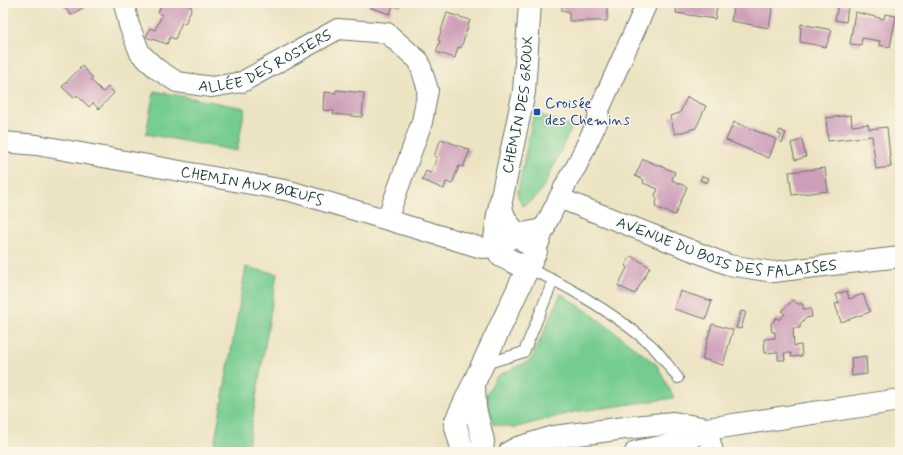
<svg xmlns="http://www.w3.org/2000/svg" width="903" height="455" font-family="Mynerve,sans-serif">
<rect width="100%" height="100%" fill="#fcf5e5"/>
<filter id="ink" filterUnits="userSpaceOnUse"><feTurbulence type="fractalNoise" baseFrequency=".025" numOctaves="2"/><feDisplacementMap in="SourceGraphic" scale="8" xChannelSelector="R" yChannelSelector="G"/><feConvolveMatrix kernelMatrix="1 2 1 2 8 2 1 2 1" color-interpolation-filters="sRGB"/></filter>
<filter id="wash" filterUnits="userSpaceOnUse"><feTurbulence type="fractalNoise" baseFrequency=".012" numOctaves="4" result="noise"/><feDisplacementMap in="SourceGraphic" scale="16" xChannelSelector="R" yChannelSelector="G"/><feGaussianBlur stdDeviation="0.9" result="paint"/><feColorMatrix in="noise" values="0 0 0 0 0 0 0 0 0 0 0 0 0 0 0 0 0 1.4 0 .05"/><feComposite in="paint" operator="in"/></filter>
<g filter="url(#wash)">
<rect width="100%" height="100%" fill="#ece3c2"/>
<!-- green -->
<g fill="#74cc91" stroke="#4a8462">
<polygon points="154,91 245,108 237,151 146,134"/>
<polygon points="534,112 572,127 544,186 536,197 523,206 517,195"/>
<polygon points="246,267 277,274 247,452 213,452"/>
<polygon points="561,294 590,313 657,365 674,398 574,412 513,428 493,424 486,395 497,376 531,360"/>
</g>
<g id="blocks">
<!-- building -->
<g fill="#ce9fba">
<polygon points="61,3 84,3 86,6 71,15"/>
<polygon points="162,3 182,3 192,7 185,24 182,22 175,39 170,37 167,44 146,37 150,28 155,30 162,15 158,13"/>
<polygon points="370,3 401,3 400,7 393,5 390,14 369,7"/>
<polygon points="562,3 607,3 607,21 569,21 569,11 562,11"/>
<polygon points="677,3 718,3 715,19 676,13"/>
<polygon points="734,3 773,3 769,28 731,21"/>
<polygon points="838,4 848,6 846,22 835,20"/>
<polygon points="855,12 884,19 885,14 896,16 890,47 879,45 880,41 862,38 861,45 850,44"/>
<polygon points="447,13 470,20 461,48 458,47 455,58 436,52 440,41 438,40"/>
<polygon points="801,24 832,30 826,47 800,42"/>
<polygon points="82,66 93,78 91,80 103,92 108,87 114,93 99,109 93,103 89,107 77,95 74,98 62,87"/>
<polygon points="336,90 364,93 362,117 333,114 334,111 323,110 324,92 336,93"/>
<polygon points="687,97 706,106 696,128 675,134 670,116 680,113"/>
<polygon points="851,115 852,126 868,124 869,129 887,127 891,167 876,169 872,136 828,141 826,118"/>
<polygon points="734,122 776,139 769,158 726,140"/>
<polygon points="780,130 786,133 782,143 779,141 781,135 778,134"/>
<polygon points="441,139 470,150 463,167 459,166 452,184 446,182 444,189 422,180 426,171 431,173 437,157 434,156"/>
<polygon points="802,140 806,157 795,160 791,143"/>
<polygon points="643,159 675,172 672,180 687,187 675,215 655,207 657,200 655,195 658,189 643,183 644,180 635,176"/>
<polygon points="825,168 828,191 792,195 789,172"/>
<polygon points="702,176 709,178 707,183 700,180"/>
<polygon points="631,256 650,267 635,294 618,286 627,268 625,266"/>
<polygon points="680,291 712,301 706,319 674,309"/>
<polygon points="847,291 849,299 863,294 870,312 841,322 835,304 839,303 836,294"/>
<polygon points="793,300 798,304 803,304 803,309 811,309 812,317 806,318 800,324 800,328 793,328 794,346 801,345 802,356 791,357 791,353 784,353 785,360 778,360 778,352 765,353 764,339 775,338 775,332 772,332 771,324 777,317 779,320 785,314 782,311"/>
<polygon points="741,311 746,312 741,329 736,328"/>
<polygon points="712,324 733,330 723,365 702,359"/>
<polygon points="866,356 867,374 852,376 851,358"/>
</g>
</g>
</g>
<g filter="url(#ink)">
<use href="#blocks" fill-opacity="0" stroke="#677766" stroke-width="1"/>
<g fill="none" stroke-linecap="round" stroke-linejoin="round">
<defs>
<g id="lane">
<path d="M528,269C564,282 625,321 653,347C662,356 670,368 678,378"/>
<polyline points="485,364 524,352 553,281"/>
</g>
<g id="street">
<path id="s1" d="M124,3L129,25L140,53L157,69L177,82L212,87L242,82L338,29L387,33L419,61L428,90L422,122L387,219"/>
<path id="s2" d="M3,142L37,145L290,191L482,248L496,247L518,235"/>
<path id="s3" d="M559,198L729,265L773,272L900,257"/>
<polyline points="539,243 544,228 570,176 576,167 599,118 598,112 647,3"/>
<polyline points="707,429 713,452"/>
</g>
<g id="secondary">
<polyline points="518,235 538,231 544,228"/>
<path id="s4" d="M528,269L501,256L496,247L495,240L498,215L524,92L530,3"/>
<polyline points="474,385 475,408 483,441 482,452"/>
<path d="M463,452L455,423L536,251C522,237 504,227 501,206"/>
</g>
<g id="primary">
<polyline points="510,452 518,448 554,437 625,428 673,423 707,429"/>
<polyline points="636,452 676,444 707,429 900,400"/>
</g>
</defs>
<!-- lane casing -->
<use href="#lane" stroke="#677766" stroke-width="12"/>
<!-- street casing -->
<use href="#street" stroke="#677766" stroke-width="22"/>
<!-- secondary casing -->
<use href="#secondary" stroke="#677766" stroke-width="24"/>
<!-- primary casing -->
<use href="#primary" stroke="#677766" stroke-width="24"/>
<!-- lane -->
<use href="#lane" stroke="#fff" stroke-width="10"/>
<!-- street -->
<use href="#street" stroke="#fff" stroke-width="20"/>
<!-- secondary -->
<use href="#secondary" stroke="#fff" stroke-width="22"/>
<!-- primary -->
<use href="#primary" stroke="#fff" stroke-width="22"/>
</g>
</g>
<!-- markers -->
<rect fill="#1a4fb4" stroke="#fcf5e5" stroke-width="1.5" x="533" y="108" width="8" height="8" rx="2"/>
<g text-anchor="middle" stroke-width="3" stroke-linejoin="round" paint-order="stroke">
<!-- street labels -->
<g font-size="15" fill="#1f3d34" stroke="#fcf5e5">
<text dy="5" stroke="none"><textPath href="#s1" startOffset="194">ALLÉE DES ROSIERS</textPath></text>
<text dy="5" stroke="none"><textPath href="#s4" startOffset="185">CHEMIN DES GROUX</textPath></text>
<text dy="5" stroke="none"><textPath href="#s2" startOffset="253">CHEMIN AUX BŒUFS</textPath></text>
<text dy="5" stroke="none"><textPath href="#s3" startOffset="177">AVENUE DU BOIS DES FALAISES</textPath></text>
</g>
<!-- transit labels -->
<g font-size="15" fill="#164399" stroke="#fcf5e5" text-anchor="start">
<text x="545" y="108">Croisée<tspan x="545" dy="17">des Chemins</tspan></text>
</g>
</g>
<!-- margin -->
<rect width="903" height="455" fill="none" stroke="#fcf5e5" stroke-width="16"/>
</svg>
